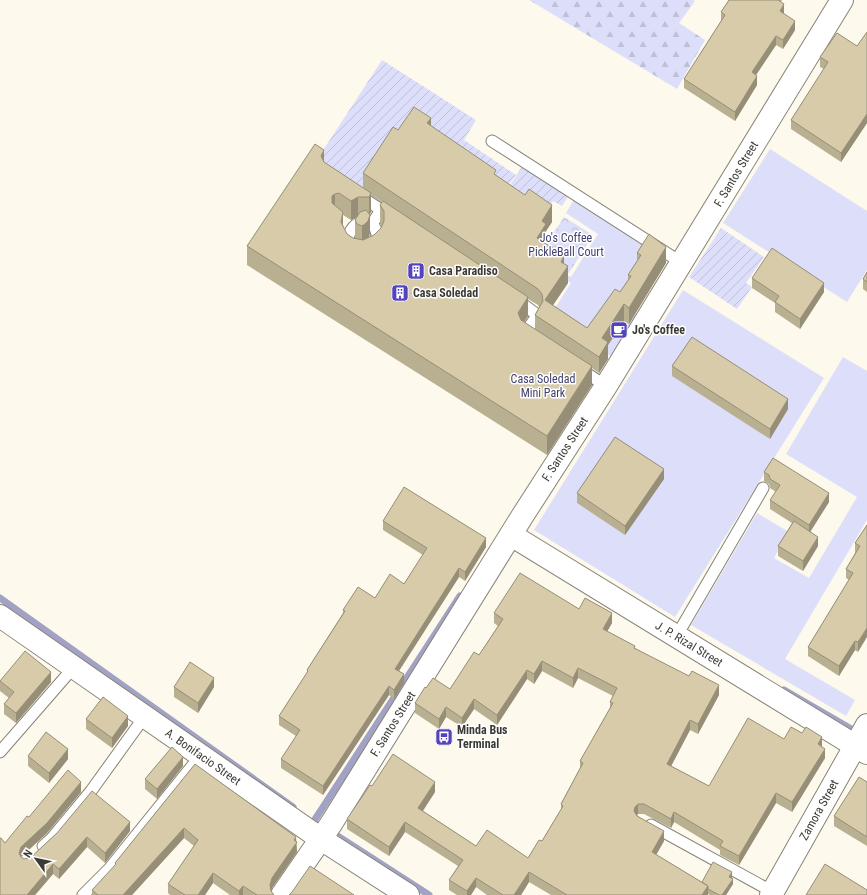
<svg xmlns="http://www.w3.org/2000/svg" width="867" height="895" font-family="'Roboto Condensed',sans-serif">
<defs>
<pattern id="forest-firs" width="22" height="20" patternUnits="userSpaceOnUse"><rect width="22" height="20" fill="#dddffa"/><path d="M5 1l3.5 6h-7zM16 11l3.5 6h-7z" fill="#bfc0d7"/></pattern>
<pattern id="park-crowns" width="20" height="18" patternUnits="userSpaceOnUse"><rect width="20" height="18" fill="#dddffa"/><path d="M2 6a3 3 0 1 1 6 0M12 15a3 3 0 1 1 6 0" fill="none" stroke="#bfc0d7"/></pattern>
<pattern id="garden-furrows" width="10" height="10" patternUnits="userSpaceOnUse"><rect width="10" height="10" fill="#dddffa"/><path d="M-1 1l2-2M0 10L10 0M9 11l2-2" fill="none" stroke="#bfc0d7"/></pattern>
</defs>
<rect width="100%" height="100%" fill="#fdf9ec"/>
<!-- grass -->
<g fill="#dddffa">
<polygon points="770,149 867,211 867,270 847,302 723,223"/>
<polygon points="574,200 657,253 620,303 639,316 612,357 550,316 571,283 565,279 567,275 571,277 598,234 566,213"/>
<polygon points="683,290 824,378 675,617 534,530"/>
<polygon points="843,357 867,371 867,520 785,659 855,700 846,716 691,625 757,513 789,532 774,558 809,578 857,497 786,454"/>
</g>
<!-- forest -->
<polygon fill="url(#forest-firs)" points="529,0 693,0 695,1 679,23 705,40 677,89"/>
<!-- park -->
<polygon fill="url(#park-crowns)" points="564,217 593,235 569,273 539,255"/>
<!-- garden -->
<g fill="url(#garden-furrows)">
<polygon points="382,60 476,120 464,140 516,175 506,188 408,222 316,161"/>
<polygon points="523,165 569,195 562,206 553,201 545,213 499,202"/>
<polygon points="721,228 764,257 746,283 752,287 737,309 689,277"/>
</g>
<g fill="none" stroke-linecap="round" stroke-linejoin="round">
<!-- stream -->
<g stroke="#a2a3c4" stroke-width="7">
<polyline points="0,598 293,807"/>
<polyline points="784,690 853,730"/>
<polyline points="314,821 460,596"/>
<polyline points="336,835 429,895"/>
</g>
<defs>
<g id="lane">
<polyline points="492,141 682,263"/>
<polyline points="360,196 392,217"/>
<path d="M372,224C378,230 378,238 374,245"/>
<path d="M352,248L348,239C350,227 360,217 372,224L381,210"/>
<polyline points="517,300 536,314 536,317 525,333 530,337"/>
<polyline points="580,369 606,386"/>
<polyline points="676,637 763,488"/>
<polyline points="0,752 74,667"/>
<polyline points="651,825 773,892"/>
<polyline points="43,846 52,838 91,791 145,716"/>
<polyline points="83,895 109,869 201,755"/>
</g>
<g id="street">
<polyline points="511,535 867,753"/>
<polyline points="0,616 321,839 408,895"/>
<polyline points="282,895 331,824 523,515 606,386 842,0"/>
<polyline points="771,895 867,725"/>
</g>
</defs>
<!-- lane casing -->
<use href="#lane" stroke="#878378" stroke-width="13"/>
<!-- street casing -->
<use href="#street" stroke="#878378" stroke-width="24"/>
<!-- lane -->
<use href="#lane" stroke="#fff" stroke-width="11"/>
<!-- street -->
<use href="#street" stroke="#fff" stroke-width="22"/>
</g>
<!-- wall -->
<g fill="#b9af91" fill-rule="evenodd">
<polygon points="729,0 782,0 781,2 784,13 784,14 795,30 783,49 776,45 756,75 757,85 735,121 684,88 684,79 721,21 721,12"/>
<polygon points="867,32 867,123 841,162 791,129 791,120 824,69 820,67 820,57 857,46"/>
<path d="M431,126L496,175L552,222L546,231V240L544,243L564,264L568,283L553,305L587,328L620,292L628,280V275L637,261V253L666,263L629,324L624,321L608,345V359L599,373L592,368V385L547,455L247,265V246L324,162L363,188V173L398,130ZM371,195L382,202L380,205V224L382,226L381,228L374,235L369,237L370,233V215L371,212ZM343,215L351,220L358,216L355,220V239L353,238L347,234L343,226ZM528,299L538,305L539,307L535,315V329L524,322L528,316Z"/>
<polygon points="867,272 867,292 863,289 863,279"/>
<polygon points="752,278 824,292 800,329 775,312 775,303 752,288"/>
<polygon points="672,366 788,409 770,439 672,376"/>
<polygon points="764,472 829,502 810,531 818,546 803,571 778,556 778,546 792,523 770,509 770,500 776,492 770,488 769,484 764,481"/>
<polygon points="664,479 625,535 577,503 577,493"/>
<polygon points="383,521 486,547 465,581 459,577 399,671 404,683 394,699 389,695 323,795 281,768 281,759 296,736 279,725 279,716 307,673 307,670 343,613 343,610 375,598 404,584 423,555 383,530"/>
<polygon points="867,525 858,652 855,650 839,676 808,656 808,647 849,580 846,578 846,569 855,553 855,543"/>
<polygon points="579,609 612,623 607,631 635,648 719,695 698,734 690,730 671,766 709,786 784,739 822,746 825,758 792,812 776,803 739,865 720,855 720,850 674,822 671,828 644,814 638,814 637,815 664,841 656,855 702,882 732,878 733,884 726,895 710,895 708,894 708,895 551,895 529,882 521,895 487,895 476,887 471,895 457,895 449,890 449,880 458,866 405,832 389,856 347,829 347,819 372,786 435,792 423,811 476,846 528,858 542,841 561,810 561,804 580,768 580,761 610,708 610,702 613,696 578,678 573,688 542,671 534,684 527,679 497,725 474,709 462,727 446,717 439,729 415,713 415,703 426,688 450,689 479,655 498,626 494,623 494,613"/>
<polygon points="0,681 51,682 16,723 4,714 4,704 9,698 0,691"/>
<polygon points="174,687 214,687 198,713 174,697"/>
<polygon points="86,719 128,726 112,748 86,729"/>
<polygon points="28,756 68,759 49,783 28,766"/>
<polygon points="195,764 296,841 297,852 272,888 271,891 274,895 230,895 213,883 205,895 170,895 168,893 168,884 194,846 184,838 132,895 92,895 92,890 115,866 115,863"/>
<polygon points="183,766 157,799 145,789 145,779"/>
<polygon points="867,782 867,846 834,826 834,816"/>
<polygon points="81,792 47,833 21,857 24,859 30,858 57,833 130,831 105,863 87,847 59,879 53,874 35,895 0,895 5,843 29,817"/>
</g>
<!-- shaded-wall -->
<g fill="#968e76">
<polygon points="784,4 784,13 780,20 780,11"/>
<polygon points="795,21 795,30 783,49 783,40"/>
<polygon points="776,36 776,45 752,81 752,72"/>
<polygon points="757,76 757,85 735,121 735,112"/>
<polygon points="867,114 867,123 841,162 841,153"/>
<polygon points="431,118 431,135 427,123"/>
<polygon points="324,150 324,169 321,156"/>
<polygon points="371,193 371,212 369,215 369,197"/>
<polygon points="335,194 335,213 332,215 332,196"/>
<polygon points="358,197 358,216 351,220 351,201"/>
<polygon points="552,205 552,222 546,231 546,240 537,254 537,238 542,221"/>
<polygon points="343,212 343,231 341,222"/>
<polygon points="370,215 370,233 368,240 362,244 362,226"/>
<polygon points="666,247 666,263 629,324 629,308"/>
<polygon points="564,256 564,272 568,266 568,283 545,317 545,300 561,262"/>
<polygon points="824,283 824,292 800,329 800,319"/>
<polygon points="528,297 528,316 518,332 518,313"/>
<polygon points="624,304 624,321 608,345 608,359 599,373 599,357 602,338"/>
<polygon points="592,366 592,385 547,455 547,436"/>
<polygon points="788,399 788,409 770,439 770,429"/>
<polygon points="664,469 664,479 625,535 625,526"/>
<polygon points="829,493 829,502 809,534 809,525"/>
<polygon points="818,537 818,546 803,571 803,561"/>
<polygon points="486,538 486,547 465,581 465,572"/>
<polygon points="459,568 459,577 395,677 395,669"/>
<polygon points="612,613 612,623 603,639 603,629"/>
<polygon points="867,628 867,637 858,652 858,642"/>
<polygon points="855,641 855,650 839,676 839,666"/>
<polygon points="542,661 542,671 534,684 534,674"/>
<polygon points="578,668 578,678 573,688 573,678"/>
<polygon points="527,670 527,679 497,725 497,715"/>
<polygon points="51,672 51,682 16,723 16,713"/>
<polygon points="404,674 404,683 394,699 394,690"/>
<polygon points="214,678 214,687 198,713 198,703"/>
<polygon points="719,685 719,695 698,734 698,724"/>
<polygon points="389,686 389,695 323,795 323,786"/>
<polygon points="474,699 474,709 462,727 462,718"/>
<polygon points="446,707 446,717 439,729 439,719"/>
<polygon points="128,716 128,726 112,748 112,738"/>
<polygon points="690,720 690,730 667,774 667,764"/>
<polygon points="822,737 822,747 818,744"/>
<polygon points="68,749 68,759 49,783 49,773"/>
<polygon points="825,749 825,758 792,812 792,802"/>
<polygon points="183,757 183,766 157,799 157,789"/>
<polygon points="81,782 81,792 47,833 21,857 19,853 21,847"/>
<polygon points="435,782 435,792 418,818 418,808"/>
<polygon points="776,793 776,803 739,865 739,856"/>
<polygon points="638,804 638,814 635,817 634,811 635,807"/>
<polygon points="674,812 674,822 671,828 671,819"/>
<polygon points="130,822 130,831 105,863 105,853"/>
<polygon points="405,822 405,832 389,856 389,847"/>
<polygon points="184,828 184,838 132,895 123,895"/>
<polygon points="664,831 664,841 652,862 652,852"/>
<polygon points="87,837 87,847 59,879 59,869"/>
<polygon points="296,837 297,852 272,888 270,894 270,885 272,878"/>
<polygon points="53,864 53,874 35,895 27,895"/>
<polygon points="529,872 529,882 521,895 514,895"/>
<polygon points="732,872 732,878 729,882 729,877"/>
<polygon points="213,873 213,883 205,895 198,895"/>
<polygon points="476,878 476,887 471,895 467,895 467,891"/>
<polygon points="733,879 733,884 726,895 722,895"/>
<polygon points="243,886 243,895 239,895 239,891"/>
<polygon points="708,886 708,895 702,895"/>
</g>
<!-- building -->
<g fill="#d7cba9" stroke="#968e76">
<polygon points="729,0 778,0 784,4 780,11 795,21 783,40 776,36 752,72 757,76 735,112 684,79 725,15 721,12"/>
<polygon points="867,32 867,114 841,153 791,120 828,62 820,57 837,33 857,46"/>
<polygon points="414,107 431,118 427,123 496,170 494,174 525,195 529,189 552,205 542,221 546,224 537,238 564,256 561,262 568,266 545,300 587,328 615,289 620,292 631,276 628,275 641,255 637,253 649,234 666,247 629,308 624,304 602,338 608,342 599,357 535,315 543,301 542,294 538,289 363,173 393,127 398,130"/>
<polygon points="315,144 324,150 321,156 324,162 371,193 369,197 358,197 351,201 339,193 335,194 332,196 332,203 343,212 341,222 347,234 353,238 363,240 374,235 381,228 384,221 384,211 380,205 383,201 528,297 518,313 521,320 592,366 547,436 247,246"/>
<polygon points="366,210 370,215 368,221 365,224 362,226 357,224 355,220 360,212"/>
<polygon points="772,248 824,283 800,319 775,302 779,296 752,278"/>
<polygon points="867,272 867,282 863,279"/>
<polygon points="692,337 788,399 770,429 672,366"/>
<polygon points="615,437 664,469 625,526 577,493"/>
<polygon points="773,458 829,493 809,525 770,500 780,485 770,479 769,475 764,472"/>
<polygon points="404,487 486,538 465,572 459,568 395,669 404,674 394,690 389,686 323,786 281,759 300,730 279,716 308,671 307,670 345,611 343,610 358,587 375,598 390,574 404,584 427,548 383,521"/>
<polygon points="794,521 818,537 803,561 778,546"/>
<polygon points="867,525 867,628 858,642 855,641 839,666 808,647 853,573 846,569 860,546 855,543"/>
<polygon points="520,573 579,609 585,598 612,613 603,629 635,646 634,648 689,676 692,671 719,685 698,724 690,720 667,764 709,786 748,718 784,739 791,727 802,733 806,727 822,737 818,744 825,749 792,802 776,793 739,856 720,846 723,841 674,812 671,819 644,804 638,804 635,807 634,811 637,816 664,831 652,852 708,886 702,895 567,895 529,872 514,895 503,895 476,878 467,891 449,880 463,860 405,822 389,847 347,819 370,785 372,786 393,754 435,782 418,808 476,846 487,830 528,858 539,840 542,841 563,806 561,804 583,763 580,761 613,703 610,702 617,688 578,668 573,678 542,661 534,674 527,670 497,715 474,699 462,718 446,707 439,719 415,703 425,687 426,688 433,678 450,689 474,652 479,655 503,619 494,613"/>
<polygon points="25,651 51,672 16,713 4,704 14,692 0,681"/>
<polygon points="190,662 214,678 198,703 174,687"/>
<polygon points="103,697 128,716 112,738 86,719"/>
<polygon points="46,732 68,749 49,773 28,756"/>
<polygon points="172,747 183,757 157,789 145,779"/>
<polygon points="195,764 296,837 294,840 297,842 272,878 270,885 271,891 274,895 257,895 243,886 239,891 213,873 198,895 185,895 168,884 198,840 184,828 123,895 98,895 92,890 116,864 115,863"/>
<polygon points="68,770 81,782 47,823 21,847 19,853 21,857 24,859 30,858 57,833 92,791 130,822 105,853 87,837 59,869 53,864 27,895 0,895 0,838 1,838 5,843 27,816 29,817"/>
<polygon points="859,777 867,782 867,837 834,816"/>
<polygon points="713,862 732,872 729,877 733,879 722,895 719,895 708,889 708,886 702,882"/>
<polygon points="825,864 867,890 867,895 806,895"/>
<polygon points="310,866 354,895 289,895 292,892"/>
</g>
<!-- icons -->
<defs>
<symbol id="building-square" viewBox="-11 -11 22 22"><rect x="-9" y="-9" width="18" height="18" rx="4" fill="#5444bc" stroke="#fff"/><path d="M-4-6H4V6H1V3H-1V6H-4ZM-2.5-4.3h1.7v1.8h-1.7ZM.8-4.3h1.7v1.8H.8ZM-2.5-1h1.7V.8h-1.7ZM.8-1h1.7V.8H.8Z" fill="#fff"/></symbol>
<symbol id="cafe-square" viewBox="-11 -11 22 22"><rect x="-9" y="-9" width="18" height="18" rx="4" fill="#5444bc" stroke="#fff"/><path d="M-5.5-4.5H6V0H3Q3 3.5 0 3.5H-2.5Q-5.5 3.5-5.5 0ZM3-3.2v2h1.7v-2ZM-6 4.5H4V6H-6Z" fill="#fff"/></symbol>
<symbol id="bus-square" viewBox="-11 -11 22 22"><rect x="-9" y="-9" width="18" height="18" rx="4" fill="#5444bc" stroke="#fff"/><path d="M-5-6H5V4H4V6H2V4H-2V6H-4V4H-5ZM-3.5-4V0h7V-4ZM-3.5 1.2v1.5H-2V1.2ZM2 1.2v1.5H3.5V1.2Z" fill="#fff"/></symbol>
</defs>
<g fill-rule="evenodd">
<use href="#building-square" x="406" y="261" width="20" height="20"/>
<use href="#building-square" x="390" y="283" width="20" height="20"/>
<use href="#cafe-square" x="609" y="320" width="20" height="20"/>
<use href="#bus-square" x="434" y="727" width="20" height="20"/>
</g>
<g text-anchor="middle" stroke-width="3" stroke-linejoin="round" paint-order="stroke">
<!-- street labels -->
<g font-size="12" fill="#3c3a35" stroke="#fff">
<text transform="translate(736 174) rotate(-59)" y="4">F. Santos Street</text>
<text transform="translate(565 449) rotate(-57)" y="4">F. Santos Street</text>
<text transform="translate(689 644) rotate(31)" y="4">J. P. Rizal Street</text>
<text transform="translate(393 724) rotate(-58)" y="4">F. Santos Street</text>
<text transform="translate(203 757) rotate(35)" y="4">A. Bonifacio Street</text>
<text transform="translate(819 810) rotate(-61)" y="4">Zamora Street</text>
</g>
<!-- park labels -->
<g font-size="12" fill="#403f6d" stroke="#fff">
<text x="566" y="242">Jo's Coffee<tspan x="566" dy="14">PickleBall Court</tspan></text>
<text x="543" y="383">Casa Soledad<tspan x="543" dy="14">Mini Park</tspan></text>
</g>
<!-- poi labels -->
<g font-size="12" font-weight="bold" fill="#3c3a35" stroke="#fff" text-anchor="start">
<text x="429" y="275">Casa Paradiso</text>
<text x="413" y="297">Casa Soledad</text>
<text x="632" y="334">Jo's Coffee</text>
<text x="457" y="734">Minda Bus<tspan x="457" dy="14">Terminal</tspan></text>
</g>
</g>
<!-- north arrow -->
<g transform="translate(36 859) rotate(303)" stroke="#ffffff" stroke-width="3" paint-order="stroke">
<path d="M0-3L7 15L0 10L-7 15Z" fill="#3c3a35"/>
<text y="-6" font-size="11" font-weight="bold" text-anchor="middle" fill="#3c3a35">N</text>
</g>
</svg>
